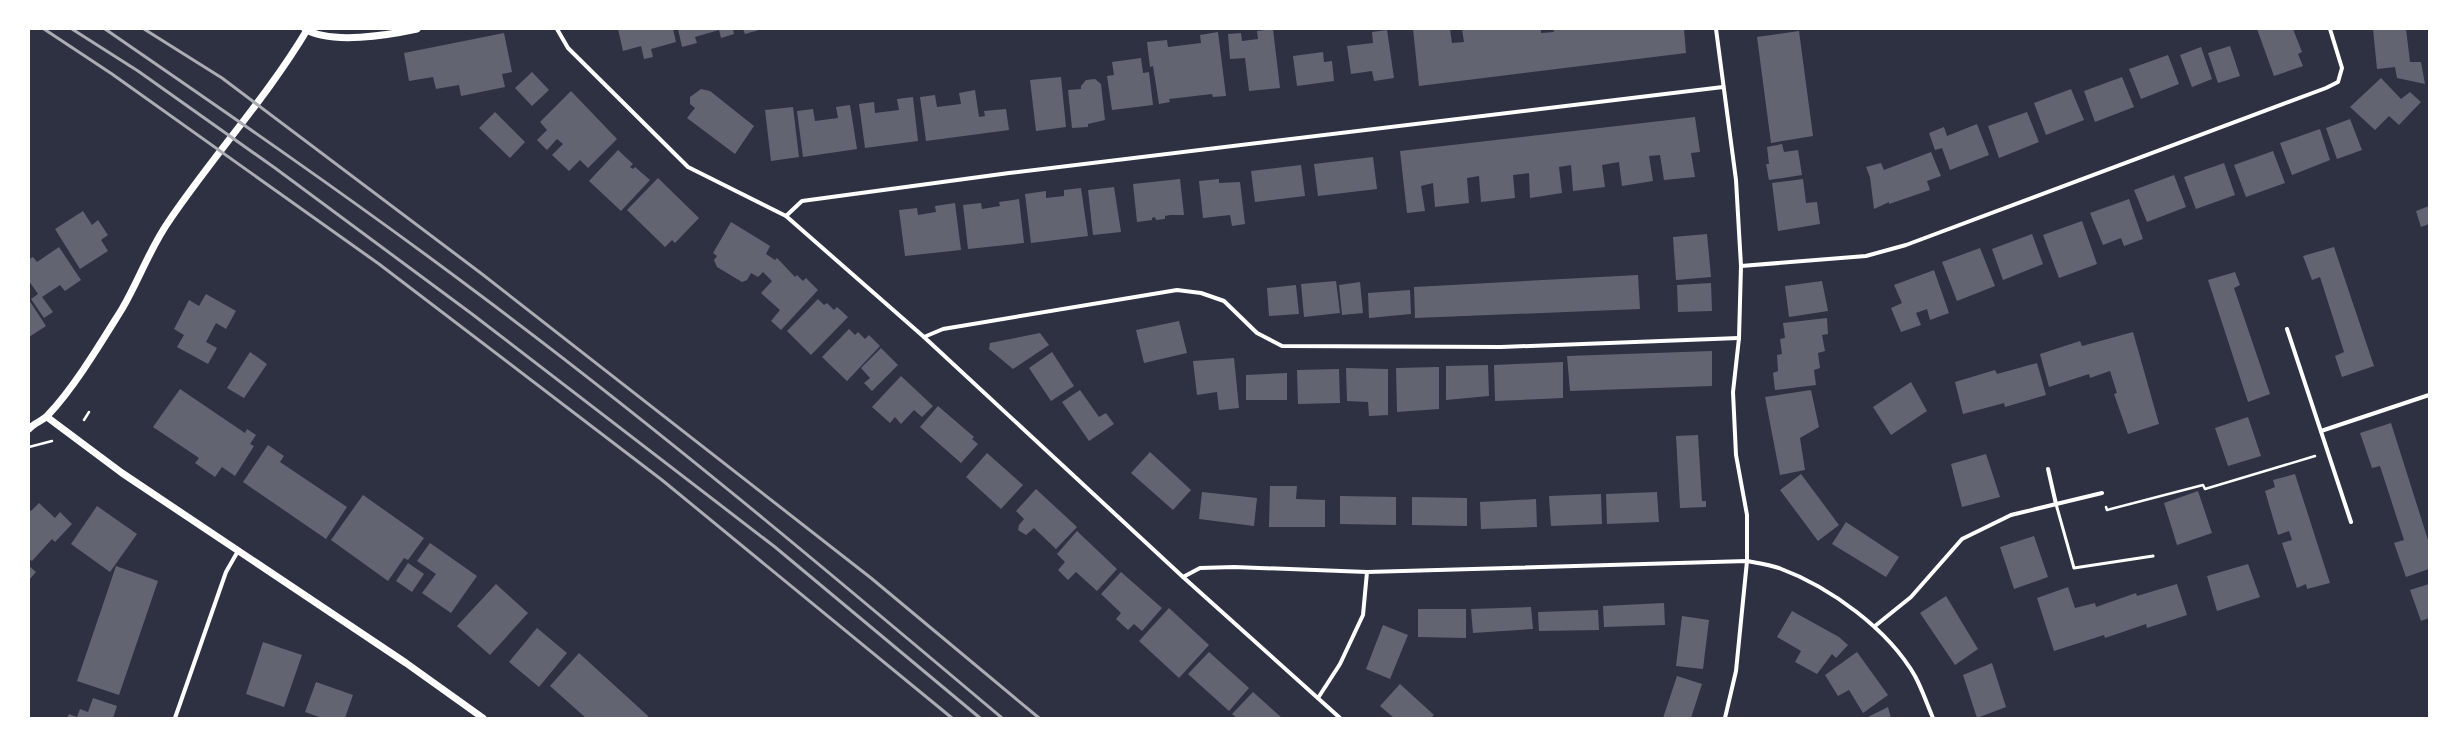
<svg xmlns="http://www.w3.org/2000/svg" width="2458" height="747" font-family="'Roboto Condensed',sans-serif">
<rect width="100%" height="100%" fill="#2d3142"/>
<!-- building -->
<g fill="#626471">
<polygon points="618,29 673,29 676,42 651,49 653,57 644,59 641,46 623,51"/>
<polygon points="678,29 733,29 734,34 721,38 719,30 695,37 697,43 682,47"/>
<polygon points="743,29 762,29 745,34"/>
<polygon points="1273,29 1280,88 1249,91 1245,58 1230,59 1228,34 1241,33 1242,41 1258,39 1257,31"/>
<polygon points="1413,29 1450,29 1452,43 1464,42 1462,29 1541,29 1541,33 1554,32 1553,29 1684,29 1686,53 1419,86"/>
<polygon points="2257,29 2293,29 2302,52 2298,54 2303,66 2274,76"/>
<polygon points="2373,29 2406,29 2410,62 2421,62 2425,84 2397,78 2395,67 2377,69"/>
<polygon points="1387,30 1394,78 1374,81 1372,71 1351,74 1347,46 1373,43 1372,32"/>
<polygon points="1799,31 1813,136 1771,143 1757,37"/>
<polygon points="1218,32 1226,96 1213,97 1212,94 1169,99 1170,102 1159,104 1153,66 1150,67 1147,42 1167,40 1168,47 1201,43 1200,35"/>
<polygon points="504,33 512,72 502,74 505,87 461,96 459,85 436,89 433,77 409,81 404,53"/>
<polygon points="2230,46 2240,76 2218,83 2208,53"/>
<polygon points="2201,47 2212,79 2192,87 2180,55"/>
<polygon points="1323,52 1324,62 1332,61 1334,81 1297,86 1293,56"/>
<polygon points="2168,55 2179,84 2141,99 2129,69"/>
<polygon points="1141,58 1143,73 1149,72 1153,105 1112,110 1107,76 1114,75 1112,62"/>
<polygon points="532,72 549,90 532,106 515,88"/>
<polygon points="1061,77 1066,127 1036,131 1030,80"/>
<polygon points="2122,77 2134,107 2095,122 2084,91"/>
<polygon points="2381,78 2401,99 2410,92 2421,102 2399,125 2389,116 2375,130 2350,107"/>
<polygon points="1095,79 1101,84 1105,120 1088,124 1088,127 1072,128 1068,90 1081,89 1081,86 1086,80"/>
<polygon points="701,89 710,91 754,126 735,154 687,118 695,108 690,104 690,97"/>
<polygon points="2071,89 2084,120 2046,135 2034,103"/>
<polygon points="975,90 979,117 985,116 984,111 1006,109 1009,130 926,141 920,97 935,95 937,107 961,104 959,93"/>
<polygon points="571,91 617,139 588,168 580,160 569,171 552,155 563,144 557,139 547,150 537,140 547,130 540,122"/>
<polygon points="913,97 918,141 865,148 859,104 874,102 875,113 899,110 897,99"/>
<polygon points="850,105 857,149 803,157 797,111 813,109 815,121 838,118 836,107"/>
<polygon points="793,107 799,157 771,161 765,110"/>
<polygon points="495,112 525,142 510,158 479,128"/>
<polygon points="2027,112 2039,142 1999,158 1988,126"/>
<polygon points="1695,117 1700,152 1691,153 1695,177 1664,180 1660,155 1649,156 1653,181 1622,186 1619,162 1602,165 1605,187 1573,191 1571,165 1559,167 1562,193 1530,198 1529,173 1513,175 1515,198 1481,202 1479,176 1467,178 1469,203 1435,207 1433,183 1421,186 1425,211 1407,213 1400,151"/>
<polygon points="2350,119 2362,150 2337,159 2326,128"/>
<polygon points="1977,124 1989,155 1950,170 1942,148 1935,150 1929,133 1944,127 1947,136"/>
<polygon points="2320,129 2330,160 2292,175 2280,143"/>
<polygon points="1782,144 1784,152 1798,150 1802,175 1769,180 1766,164 1769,164 1767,147"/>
<polygon points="618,150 633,164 630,167 633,169 635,167 650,180 621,211 589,181"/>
<polygon points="2273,151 2285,183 2246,197 2234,165"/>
<polygon points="1931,152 1941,176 1927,181 1930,190 1889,204 1889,202 1874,209 1870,177 1866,167 1881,163 1884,170"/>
<polygon points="1373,157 1377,189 1318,196 1314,164"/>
<polygon points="2224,163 2235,195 2196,209 2184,177"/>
<polygon points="1301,165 1305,196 1255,202 1251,171"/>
<polygon points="2174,175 2186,207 2147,222 2134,190"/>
<polygon points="658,178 699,218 675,243 672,240 665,247 627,210"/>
<polygon points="1180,179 1184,215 1170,215 1165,216 1165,219 1156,220 1155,217 1152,218 1152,220 1137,222 1133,184"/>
<polygon points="1219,179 1219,183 1240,182 1245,224 1232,226 1230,215 1203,218 1199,181"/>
<polygon points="1803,179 1806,203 1817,202 1820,224 1778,231 1772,183"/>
<polygon points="1114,187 1121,232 1093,235 1088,190"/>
<polygon points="1081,188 1088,236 1031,243 1025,194 1046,191 1046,198 1064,196 1064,190"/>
<polygon points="1019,199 1024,243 968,249 963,205 981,203 982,209 1000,206 999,202"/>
<polygon points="2129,199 2143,239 2124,246 2121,238 2103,245 2090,213"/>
<polygon points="955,203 961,250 905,256 899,210 917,208 918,215 936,212 935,206"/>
<polygon points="2429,206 2429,224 2421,227 2416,211"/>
<polygon points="83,211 92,225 98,220 108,235 101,240 108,251 80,269 55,229"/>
<polygon points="2082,221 2097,264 2059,278 2043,235"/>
<polygon points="731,222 770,246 766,254 775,260 777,258 795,277 797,275 803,281 806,278 818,290 781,330 771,321 780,310 761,293 772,281 763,272 758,277 751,273 747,280 742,282 717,267 714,260 717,256 713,253"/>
<polygon points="1707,234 1711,277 1676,280 1673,237"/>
<polygon points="2032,234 2043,264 2003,280 1992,249"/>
<polygon points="59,247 81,280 65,291 60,285 42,297 53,312 44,318 31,299 38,294 29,281 29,259 33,257 37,262"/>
<polygon points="2334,247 2374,366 2342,377 2335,356 2344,352 2320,277 2312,280 2303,256"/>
<polygon points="1980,248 1995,286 1957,301 1942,262"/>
<polygon points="1934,270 1949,313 1930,320 1927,309 1916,313 1921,325 1901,332 1891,308 1902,303 1894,285"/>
<polygon points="2235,272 2240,285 2234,288 2270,394 2248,402 2208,280"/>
<polygon points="1638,275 1640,309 1415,318 1414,287"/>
<polygon points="1336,281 1340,313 1304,317 1301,284"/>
<polygon points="1822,281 1828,311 1789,317 1785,286"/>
<polygon points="1360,282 1363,313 1342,315 1339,285"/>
<polygon points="1711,283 1712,311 1678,312 1677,285"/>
<polygon points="1296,285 1299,314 1269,316 1267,288"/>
<polygon points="1410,290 1411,314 1369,318 1368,293"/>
<polygon points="206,294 236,311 226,329 216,323 206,342 217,348 208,364 177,347 184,335 174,329 189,300 199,306"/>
<polygon points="818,299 824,305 827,303 834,310 837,307 848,317 811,355 787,331"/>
<polygon points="29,300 46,326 29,337"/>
<polygon points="1827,318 1828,334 1822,335 1825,351 1818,353 1820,368 1814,370 1816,385 1775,390 1773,373 1778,371 1777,355 1782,354 1780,339 1785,338 1783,323"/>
<polygon points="1179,321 1187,353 1144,363 1136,330"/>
<polygon points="849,329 855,335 858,332 865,339 869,335 880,346 847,381 822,357"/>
<polygon points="2133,332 2159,424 2128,434 2114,394 2117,393 2110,371 2090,378 2089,374 2049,387 2040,354 2080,341 2082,346"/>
<polygon points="1040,333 1049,345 1013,369 989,349 990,343"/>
<polygon points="881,348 898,365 872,391 864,383 870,378 861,368"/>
<polygon points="1712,351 1712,386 1570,391 1567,356"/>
<polygon points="250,352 267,364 244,398 227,388"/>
<polygon points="1052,352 1074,386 1051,401 1029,368"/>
<polygon points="1234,358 1239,408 1219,410 1217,392 1197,395 1193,361"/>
<polygon points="1563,362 1563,398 1495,401 1494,365"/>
<polygon points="2037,363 2046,395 2005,407 2004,403 1963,414 1955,382 1995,370 1997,374"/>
<polygon points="1488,365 1489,396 1446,400 1446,366"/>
<polygon points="1439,367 1439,409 1397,412 1396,368"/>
<polygon points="1346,368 1388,369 1388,415 1369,416 1368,402 1347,401"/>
<polygon points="1339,369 1340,403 1298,404 1297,370"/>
<polygon points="1287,373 1287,400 1246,400 1246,375"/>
<polygon points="901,376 933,406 922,417 914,410 901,424 895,417 890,423 872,407"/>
<polygon points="1911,382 1927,411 1891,435 1873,407"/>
<polygon points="180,389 245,433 247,429 256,435 250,444 254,446 235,476 222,467 215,477 195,463 199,458 153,427"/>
<polygon points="1080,390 1099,417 1106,413 1114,424 1089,441 1062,402"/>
<polygon points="1811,390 1819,427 1800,438 1805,470 1780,475 1765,397"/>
<polygon points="938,406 974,437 972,439 978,444 961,463 920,427"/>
<polygon points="2248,417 2261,456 2228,466 2215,428"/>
<polygon points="2391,423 2429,543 2429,569 2406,577 2394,543 2404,540 2380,466 2372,468 2360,433"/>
<polygon points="1698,435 1702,501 1706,501 1706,507 1680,508 1676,436"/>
<polygon points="268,445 284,456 280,462 347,507 326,539 243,482"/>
<polygon points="1150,452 1191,490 1173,510 1131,473"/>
<polygon points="987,453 1023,485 1001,509 966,477"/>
<polygon points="1986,454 2000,497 1962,507 1951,464"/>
<polygon points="1801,474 1839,525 1818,541 1780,490"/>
<polygon points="2295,474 2330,583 2307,589 2306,584 2297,588 2282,543 2292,540 2289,531 2278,535 2265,491 2275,487 2273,480"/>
<polygon points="1270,486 1297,486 1296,499 1325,500 1325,527 1269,527"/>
<polygon points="1036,489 1077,527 1056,549 1034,528 1026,535 1018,530 1019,525 1024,519 1016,511"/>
<polygon points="2198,491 2212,533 2177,545 2164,503"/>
<polygon points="1202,492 1257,498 1254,526 1199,519"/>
<polygon points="1657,492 1659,522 1607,524 1606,494"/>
<polygon points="1601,494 1602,524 1551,526 1549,496"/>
<polygon points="363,495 424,538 408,560 404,558 388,581 331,540"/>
<polygon points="1340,496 1396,497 1396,525 1340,524"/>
<polygon points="1412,497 1467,498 1467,526 1412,525"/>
<polygon points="1536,499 1537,527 1481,529 1480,502"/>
<polygon points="39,503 55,518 60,512 72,524 55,542 52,539 32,561 29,559 29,509 31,511"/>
<polygon points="97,506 137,534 110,572 71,544"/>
<polygon points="1846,522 1899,557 1886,577 1832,544"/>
<polygon points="1077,531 1117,569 1097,591 1076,572 1068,580 1058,570 1065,562 1057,554"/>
<polygon points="2034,536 2048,577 2014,589 2000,547"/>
<polygon points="430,543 477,576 451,613 422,593 436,574 417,561"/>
<polygon points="408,563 424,574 412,592 396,581"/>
<polygon points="2248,564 2260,597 2217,611 2207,576"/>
<polygon points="29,566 36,572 29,580"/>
<polygon points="116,566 158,581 119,695 77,681"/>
<polygon points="1121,572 1162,608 1142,631 1134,624 1128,630 1116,619 1121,613 1101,594"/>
<polygon points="496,584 528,613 490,655 457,626"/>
<polygon points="2177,584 2187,615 2147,628 2146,624 2105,638 2104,635 2054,651 2037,598 2068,587 2075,608 2095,603 2096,607 2136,593 2137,596"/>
<polygon points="2429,584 2429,618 2421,621 2410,590"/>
<polygon points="1946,596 1978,649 1955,665 1920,613"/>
<polygon points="1664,603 1665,625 1604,627 1603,606"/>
<polygon points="1531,607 1533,629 1473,633 1471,609"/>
<polygon points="1169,608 1209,645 1179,678 1139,641"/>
<polygon points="1418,609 1466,609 1466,638 1418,637"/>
<polygon points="1598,610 1599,630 1539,631 1538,612"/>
<polygon points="1792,611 1839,637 1848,645 1836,658 1832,654 1817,674 1795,662 1801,651 1777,637"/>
<polygon points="1682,616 1709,620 1703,669 1676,666"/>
<polygon points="1383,625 1408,635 1390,679 1366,669"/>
<polygon points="537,628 567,653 539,687 509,662"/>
<polygon points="263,642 302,655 284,707 246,694"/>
<polygon points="1209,652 1249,688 1229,711 1188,674"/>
<polygon points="1857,652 1888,695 1863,713 1849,690 1838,696 1825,675"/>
<polygon points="579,653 648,716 647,718 586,718 550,686"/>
<polygon points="1992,663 2006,707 1977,718 1963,675"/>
<polygon points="1677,676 1702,684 1691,718 1663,718"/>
<polygon points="316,682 353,695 345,718 322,718 305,712"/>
<polygon points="1400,684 1434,715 1431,718 1394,718 1380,706"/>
<polygon points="1253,692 1282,718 1237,718 1232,714"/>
<polygon points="93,698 117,706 113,718 67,718 69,714 77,717 80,709 88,712"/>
<polygon points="1888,707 1891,718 1866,718"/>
</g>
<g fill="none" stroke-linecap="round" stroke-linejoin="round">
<!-- path -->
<g stroke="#fff" stroke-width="2.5">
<polyline points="84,420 89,412"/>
<polyline points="29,447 52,441"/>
<polyline points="2106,507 2107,510 2203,485 2205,489 2315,456"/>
</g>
<!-- service -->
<polyline stroke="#fff" stroke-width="3" points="2056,504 2074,568 2153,556"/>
<!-- minor -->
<g stroke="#fff" stroke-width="4">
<polyline points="557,29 568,48 688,167 786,216 924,337 1183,577 1340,718"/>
<polyline points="1716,29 1736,180 1741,266 1739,338 1733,392 1736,455 1747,515 1747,561 1736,671 1725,718"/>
<polyline points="786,216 802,201 1009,173 1723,87"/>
<polyline points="1741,266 1866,256 1906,245 2326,88 2338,82 2342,68 2330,29"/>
<polyline points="2287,329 2351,522"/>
<polyline points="924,337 943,329 1177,290 1201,293 1224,301 1257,333 1282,346 1501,347 1739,338"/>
<polyline points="2321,431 2429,395"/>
<polyline points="2048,469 2056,504"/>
<path d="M1183,577L1200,568L1234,567L1367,572L1747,561C1757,563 1769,565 1779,568C1830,587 1888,629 1915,676C1922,689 1927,704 1933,718"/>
<polyline points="1875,626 1911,597 1962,539 2011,515 2102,493"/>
<polyline points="1318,698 1340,664 1363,615 1367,572"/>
<polyline points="175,718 226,572 238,551"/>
</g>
<!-- tertiary -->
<g stroke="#fff" stroke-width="7">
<path d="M305,29C331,45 389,35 417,29"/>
<polyline points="47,417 122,473 406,663 483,718"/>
<path d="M29,429C35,422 43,421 48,415C74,388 102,341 122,309C139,280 150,248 169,221C213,156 267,97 307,30"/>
</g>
<!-- rail -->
<g stroke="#abadb3" stroke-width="3">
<polyline points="44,29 112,74 379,264 662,480 952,718"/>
<polyline points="72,29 138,71 275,168 472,314 775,547 980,718"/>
<path d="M105,29C230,115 355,201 476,292C657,427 830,573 1002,718"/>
<polyline points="144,29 222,78 482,274 871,578 1039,718"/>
</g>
</g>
<!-- border -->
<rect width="2458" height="747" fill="none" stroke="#ffffff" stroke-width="60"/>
</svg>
